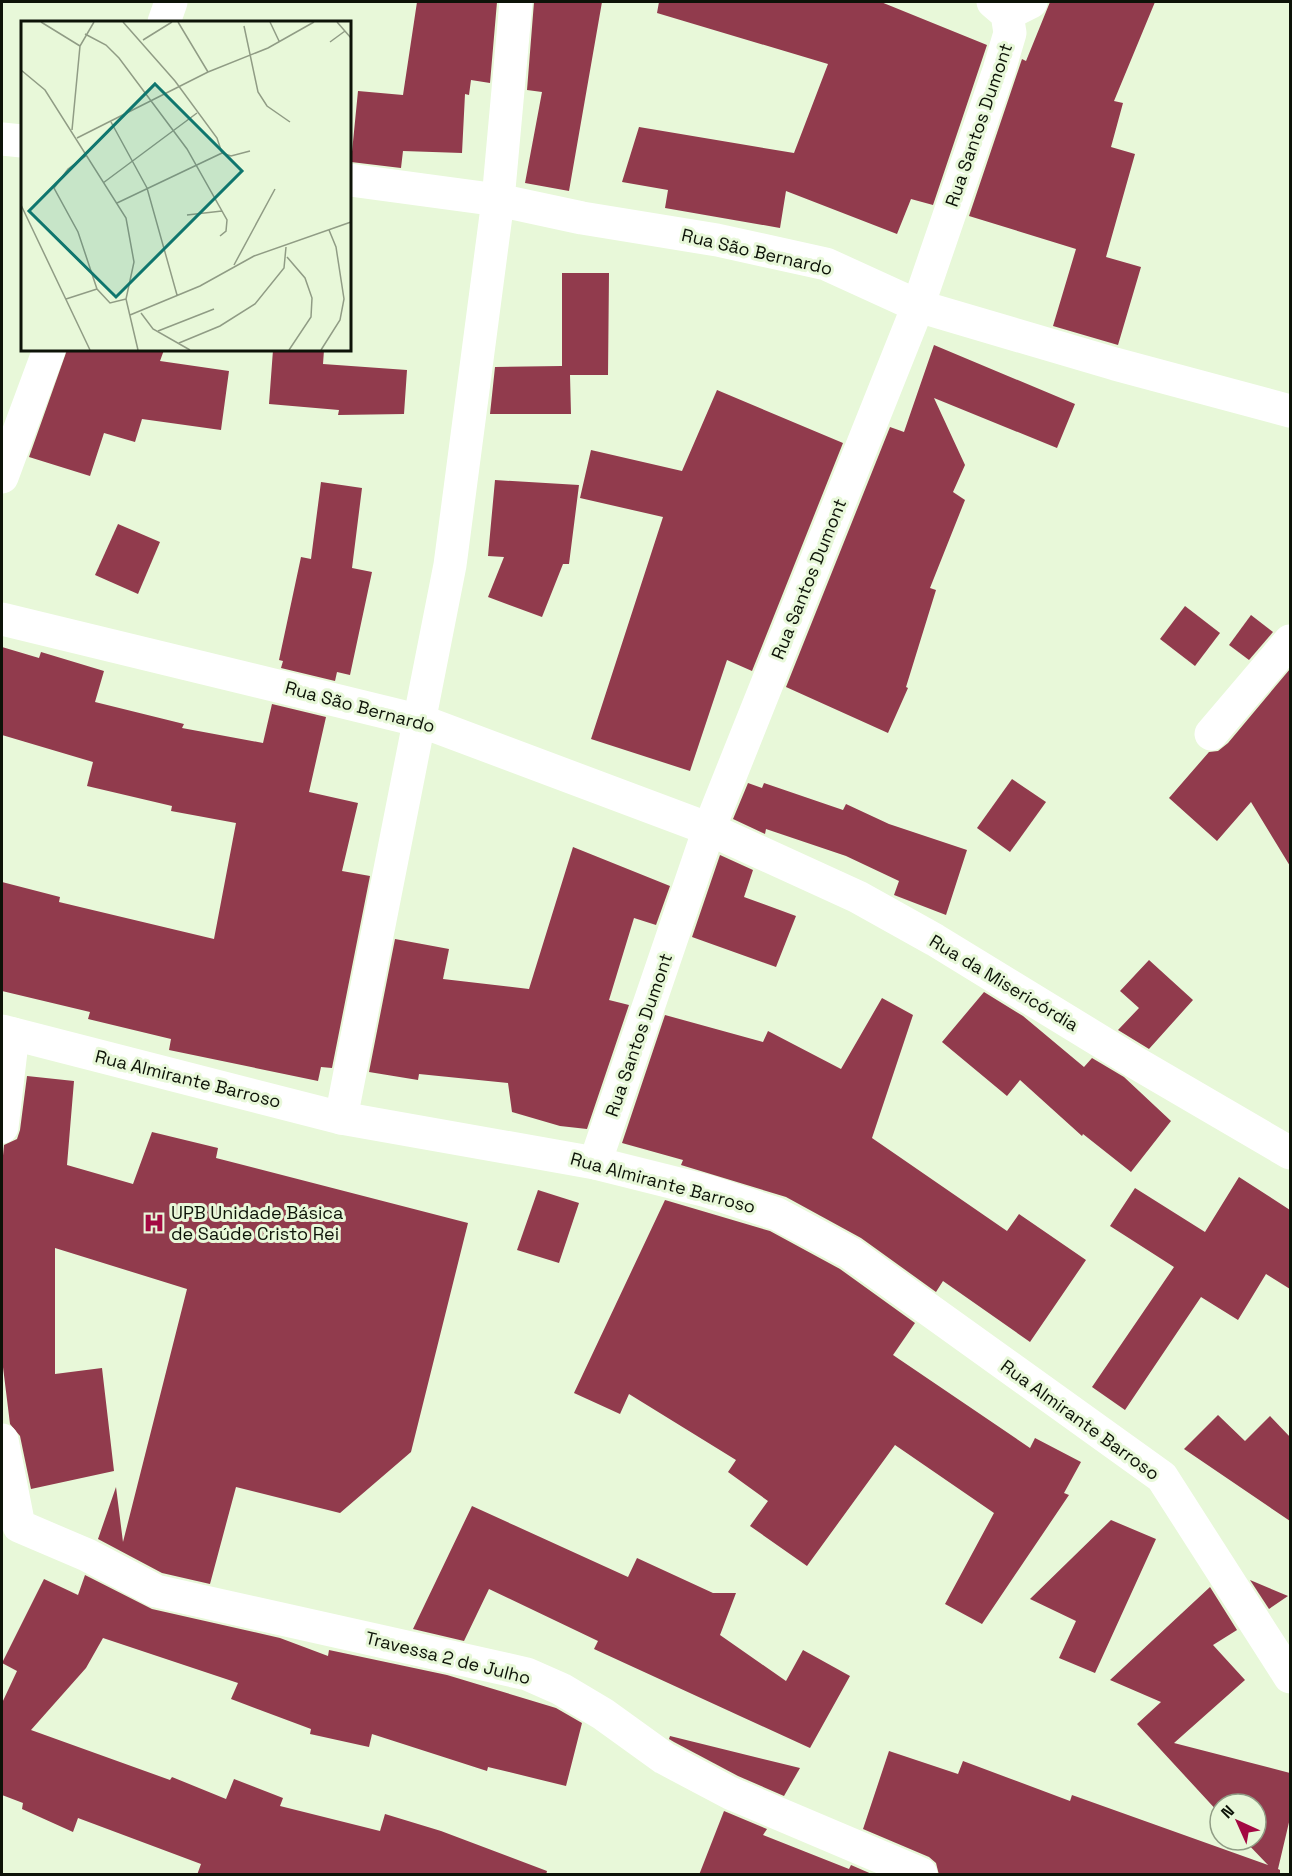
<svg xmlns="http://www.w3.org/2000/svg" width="1292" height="1876" font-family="'Space Grotesk',sans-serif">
<rect width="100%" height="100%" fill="#e8f8d9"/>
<!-- building -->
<g fill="#913b4d">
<polygon points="417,2 497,2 490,83 471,80 469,95 465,94 462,153 403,151 401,168 351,162 358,91 403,95"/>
<polygon points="534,2 602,2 569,191 525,183 542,92 527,90"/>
<polygon points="659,2 881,2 987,45 933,205 911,199 897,234 786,191 780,228 665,208 668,190 622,182 639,127 794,153 828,64 657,13"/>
<polygon points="1050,2 1155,2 1114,101 1123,103 1111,147 1135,154 1106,257 1141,267 1118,345 1053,326 1076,249 969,216 1022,59 1026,61"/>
<polygon points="562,273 609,273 608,375 570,375 571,414 490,414 495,367 562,366"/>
<polygon points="934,345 1075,404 1057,448 934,398 965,465 953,492 965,500 930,588 936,590 906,687 908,688 888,733 786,687 890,427 904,432"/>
<polygon points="67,350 164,350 160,361 229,371 221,430 142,419 135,442 104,433 90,476 29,457"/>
<polygon points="273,350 324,350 323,364 407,370 404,414 338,415 339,410 269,404"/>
<polygon points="717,390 843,443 752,671 727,660 690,771 591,739 663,517 580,498 591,450 682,471"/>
<polygon points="495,480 579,485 569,564 563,564 542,617 488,597 504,557 488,556"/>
<polygon points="321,482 362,488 352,568 372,572 350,675 337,672 335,681 281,668 283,661 279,660 301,557 311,559"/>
<polygon points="118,524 160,542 138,594 95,575"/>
<polygon points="1185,606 1220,633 1195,666 1160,639"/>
<polygon points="1251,615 1273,632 1249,660 1229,645"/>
<polygon points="2,647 39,658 41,652 104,671 95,702 184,724 182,728 263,743 272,704 326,717 309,792 358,803 342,871 370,876 332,1068 321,1067 318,1081 169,1050 171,1039 88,1019 90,1012 2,991 2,882 60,897 59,902 214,939 236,823 171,811 172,806 87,786 93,762 2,735"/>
<polygon points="1290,669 1290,866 1251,802 1217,841 1169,798 1209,752 1218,751 1228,743"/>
<polygon points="1012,779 1046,802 1010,852 977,828"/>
<polygon points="748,783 762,788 764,783 843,810 846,804 889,824 967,850 946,915 894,895 899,881 846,856 766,829 765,834 733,819"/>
<polygon points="573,847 670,886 656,925 634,918 609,1000 629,1005 587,1129 560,1126 512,1112 508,1083 419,1074 418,1080 369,1072 395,939 449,949 443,979 529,989"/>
<polygon points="720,855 753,870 744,897 796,916 776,967 692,937"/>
<polygon points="1149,960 1193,1000 1149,1049 1118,1030 1139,1008 1120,991"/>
<polygon points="984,992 1023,1016 1084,1067 1092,1058 1124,1077 1171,1121 1131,1172 1083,1134 1082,1136 1020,1080 1007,1096 942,1042"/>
<polygon points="882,998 913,1015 872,1138 1007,1231 1019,1214 1086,1260 1030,1342 943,1281 936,1292 861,1238 786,1197 681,1165 683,1160 622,1143 665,1015 763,1042 768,1031 841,1069"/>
<polygon points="27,1076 74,1081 67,1165 133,1184 152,1132 218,1148 216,1158 468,1223 411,1452 340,1513 236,1487 210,1584 162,1573 98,1539 116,1487 123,1542 187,1289 55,1248 55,1374 102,1368 114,1471 31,1489 20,1436 10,1424 2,1359 2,1166 4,1145 17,1139 20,1130"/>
<polygon points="1239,1177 1290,1210 1290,1289 1266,1274 1238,1320 1201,1297 1125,1410 1092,1387 1174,1267 1110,1226 1135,1188 1205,1232"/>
<polygon points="538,1190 579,1203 559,1263 517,1250"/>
<polygon points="665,1200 770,1231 840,1269 915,1323 893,1355 1030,1448 1035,1438 1081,1462 1064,1493 1069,1495 982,1624 945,1604 994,1513 895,1445 807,1566 750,1526 768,1501 728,1472 736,1460 629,1394 620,1414 574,1393"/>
<polygon points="1218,1415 1245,1441 1270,1416 1290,1437 1290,1521 1184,1449"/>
<polygon points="472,1506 628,1577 637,1558 713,1593 736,1593 720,1635 786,1681 803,1650 850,1676 810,1748 594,1649 598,1641 489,1589 464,1641 413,1629"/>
<polygon points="1111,1520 1156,1539 1095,1673 1059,1658 1076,1621 1030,1599"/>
<polygon points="85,1575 152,1609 280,1638 328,1656 329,1650 447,1675 556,1708 582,1723 566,1786 488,1767 487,1771 372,1734 369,1747 310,1734 311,1729 231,1699 238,1683 103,1638 86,1668 31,1730 170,1780 172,1777 226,1799 234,1779 283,1798 280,1806 380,1831 385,1814 441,1831 547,1871 546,1875 197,1875 201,1864 78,1818 73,1832 22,1809 23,1803 2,1795 2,1703 17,1671 2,1663 44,1579 78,1595"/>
<polygon points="1250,1580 1288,1596 1269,1609"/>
<polygon points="1210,1587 1237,1630 1213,1645 1245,1680 1174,1743 1290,1773 1290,1818 1278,1869 1280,1870 1280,1875 939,1875 936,1863 929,1857 863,1829 889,1751 958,1774 963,1761 1070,1801 1072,1795 1268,1865 1244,1840 1256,1840 1256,1804 1220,1804 1220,1814 1137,1724 1161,1702 1110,1680"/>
<polygon points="670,1736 800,1768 784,1796 738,1776 674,1742 669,1739"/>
<polygon points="724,1811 767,1829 763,1835 849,1869 851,1865 874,1875 699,1875"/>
</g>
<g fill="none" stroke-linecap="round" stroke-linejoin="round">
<!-- minor -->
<g stroke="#fff" stroke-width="33">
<polyline points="1007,14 1031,2"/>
<polyline points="164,22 171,2"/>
<polyline points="2,139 22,141"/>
<polyline points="350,180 498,200 582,218 717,240 826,264 918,306 1115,364 1290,411"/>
<polyline points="2,477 49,350"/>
<polyline points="2,619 421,721 709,829 858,897 935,940 1136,1063 1290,1153"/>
<polyline points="1211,734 1290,641"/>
<polyline points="2,1031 341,1118 595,1163 707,1191 777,1214 850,1253 1162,1477 1290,1677"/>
<polyline points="341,1118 450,565 498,200 516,2"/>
<polyline points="2,1127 13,1034"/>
<polyline points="595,1163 709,829 918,306 999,70 1010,33 1007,14 993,2"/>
<polyline points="2,1440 19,1526 87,1555 156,1591 527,1674 561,1689 603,1714 664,1758 730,1793 921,1874"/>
</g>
</g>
<!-- icons -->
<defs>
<symbol id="hospital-bare" viewBox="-9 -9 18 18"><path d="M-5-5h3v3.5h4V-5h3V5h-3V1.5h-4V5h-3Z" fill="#a30942" stroke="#e8f8d9" stroke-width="2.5" paint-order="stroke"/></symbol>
</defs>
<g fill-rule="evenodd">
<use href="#hospital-bare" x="139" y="1208" width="30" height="30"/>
</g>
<g text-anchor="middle" stroke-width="6" stroke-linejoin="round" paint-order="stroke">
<!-- street labels -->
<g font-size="18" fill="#0d1308" stroke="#e8f8d9">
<text transform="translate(979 125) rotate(-71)" y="6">Rua Santos Dumont</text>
<text transform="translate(757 252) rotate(13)" y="6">Rua São Bernardo</text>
<text transform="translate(809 579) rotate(-68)" y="6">Rua Santos Dumont</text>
<text transform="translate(360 707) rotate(15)" y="6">Rua São Bernardo</text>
<text transform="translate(1004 983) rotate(31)" y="6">Rua da Misericórdia</text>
<text transform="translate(639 1035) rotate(-71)" y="6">Rua Santos Dumont</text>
<text transform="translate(188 1079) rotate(14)" y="6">Rua Almirante Barroso</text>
<text transform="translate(663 1183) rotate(15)" y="6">Rua Almirante Barroso</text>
<text transform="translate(1080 1420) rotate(36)" y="6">Rua Almirante Barroso</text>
<text transform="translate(448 1658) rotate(14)" y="6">Travessa 2 de Julho</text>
</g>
<!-- poi labels -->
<g font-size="18" fill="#0d1308" stroke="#e8f8d9" text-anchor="start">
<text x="171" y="1219">UPB Unidade Básica<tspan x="171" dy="21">de Saúde Cristo Rei</tspan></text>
</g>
</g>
<!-- overview -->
<g transform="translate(21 21)">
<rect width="330" height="330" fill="#e8f8d9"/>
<path fill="none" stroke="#909c85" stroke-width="1.5" d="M20,1L59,25M157,1L187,51M249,1L258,20M316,1L330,17M223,5L237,71L246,85L269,101M64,13L85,24L98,37L166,128L206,199L205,210L199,215M122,19L151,1M309,21L324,10M0,49L24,69L105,197L113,241L105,278L117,329M90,101L126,167L156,274M51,109L59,25L73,1M56,117L187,51L247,27L293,1M201,132L210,135L229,130M66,134L47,148L33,167L57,211L76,268L89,282L105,278M82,162L176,92M96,182L201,132L196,117L154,60L102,1M0,184L69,329M166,194L201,190M266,236L284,257L291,277L290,296L268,329M213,244L254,168M45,278L76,268M120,292L132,308L169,329M109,294L179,265L233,235L330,201M137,310L193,288M158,322L199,305L234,283L263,247L265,226M300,329L319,299L323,278L315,226L308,209"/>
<path fill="#0f766e" fill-opacity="0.15" stroke="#0f766e" stroke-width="3" d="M134,63L221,150L95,276L8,190Z"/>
<rect width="330" height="330" fill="none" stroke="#0d1308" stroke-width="3"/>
</g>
<!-- border -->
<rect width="1292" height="1876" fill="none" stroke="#0d1308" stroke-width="6"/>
<!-- north arrow -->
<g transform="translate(1238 1822) rotate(315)"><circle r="28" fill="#e8f8d9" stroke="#909c85" stroke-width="1.5"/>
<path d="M0-4.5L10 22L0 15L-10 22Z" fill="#a30942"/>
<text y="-9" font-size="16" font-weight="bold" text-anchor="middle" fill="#0d1308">N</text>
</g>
</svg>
